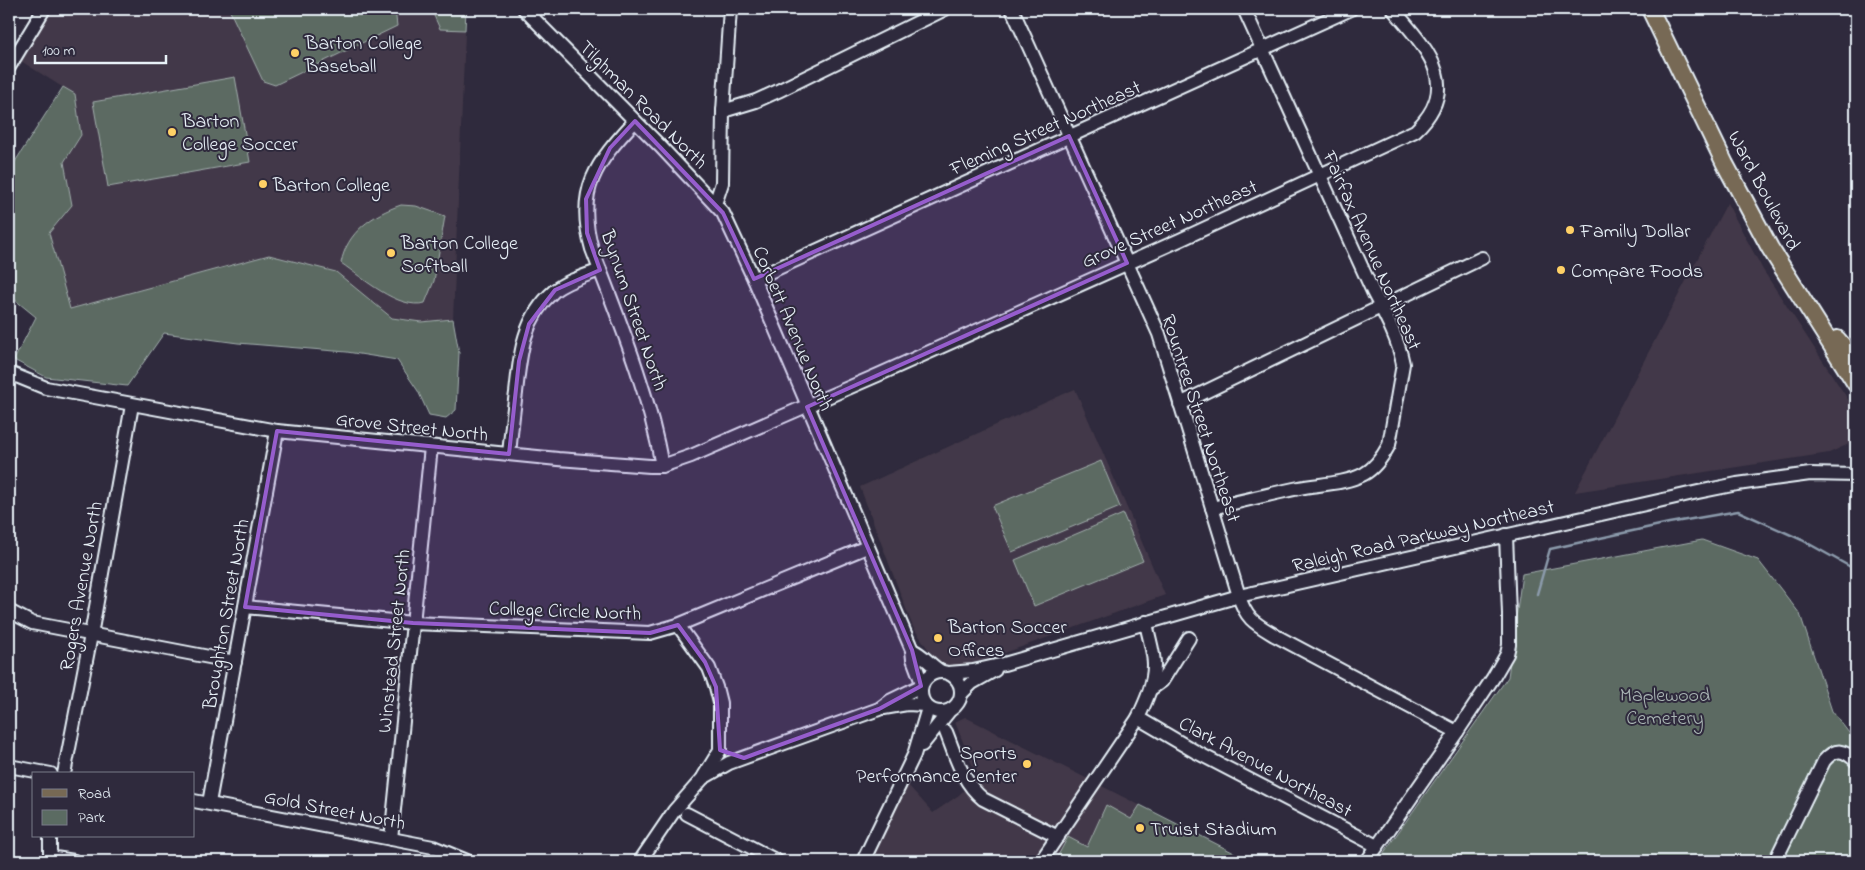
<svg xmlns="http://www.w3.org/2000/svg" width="1865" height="870" font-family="'Indie Flower',sans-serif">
<rect width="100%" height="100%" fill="#2f2a3d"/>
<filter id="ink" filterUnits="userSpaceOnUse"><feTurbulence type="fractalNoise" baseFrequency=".02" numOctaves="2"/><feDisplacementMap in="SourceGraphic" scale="10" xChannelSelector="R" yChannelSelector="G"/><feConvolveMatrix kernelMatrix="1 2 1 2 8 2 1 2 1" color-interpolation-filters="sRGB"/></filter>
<g filter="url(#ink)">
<!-- built -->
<g fill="#433948">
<polygon points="53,9 466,9 453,319 421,322 392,318 336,272 269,255 70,309 49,232 72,205 64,162 81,135 75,95 21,61"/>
<polygon points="1727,203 1763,270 1851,404 1853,442 1829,453 1575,492"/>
<polygon points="1075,389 1165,595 999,655 972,663 947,666 935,659 913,627 860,487"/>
<polygon points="965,717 1250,861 868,861 908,785 933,813 959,795 977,777 955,722"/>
</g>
<!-- green -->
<g fill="#5b6b62" stroke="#a2aead">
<polygon points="229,9 395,9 397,26 275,85 263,81"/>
<polygon points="431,9 466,9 465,30 440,29"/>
<polygon points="235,77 250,162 108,187 93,102"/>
<polygon points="63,87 75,94 81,135 64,162 72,205 49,233 70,309 269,255 336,272 392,318 421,322 453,319 459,353 456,410 446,418 429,415 418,391 397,360 347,352 238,343 164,333 127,386 46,377 14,360 36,317 9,295 9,171"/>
<path d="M401,205L416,206L445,216L434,281L425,303C398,310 363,278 341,263C347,232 372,215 401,205Z"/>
<polygon points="1101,461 1120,507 1012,552 992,506"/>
<polygon points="1123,514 1143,561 1034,606 1015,560"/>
<polygon points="1702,540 1758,560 1800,614 1832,711 1856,742 1856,861 1378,861 1508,677 1522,574"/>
<polygon points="1106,805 1131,819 1140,805 1250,861 1055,861 1068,837 1087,847"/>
</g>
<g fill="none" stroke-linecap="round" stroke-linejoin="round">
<!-- stream -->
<polyline stroke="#8c9bac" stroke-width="2.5" points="1537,594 1550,549 1669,523 1738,511 1802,540 1856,570"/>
<defs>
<g id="minor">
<polyline points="524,9 660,146 723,213 754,279 912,650 913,659 922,683"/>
<path d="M1012,9L1159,334L1239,596C1246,620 1256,624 1276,636L1457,732"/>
<polyline points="9,67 44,9"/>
<polyline points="723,111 756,101 778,91 945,9"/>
<path d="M635,121C596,163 575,190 592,249C619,320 649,392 662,466"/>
<polyline points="715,204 722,183 723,111 730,9"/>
<polyline points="754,279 1351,9"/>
<path d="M9,373L46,388L277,431L558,459L650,466H662L691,456L878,375L1182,239L1415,131C1464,85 1425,47 1393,9"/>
<polyline points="1180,404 1482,258"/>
<path d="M509,454C511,434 513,413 516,393C520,354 523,318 554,291C566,281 585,276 600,270"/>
<path d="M1212,508C1241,501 1270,494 1299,488C1320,484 1345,484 1364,474C1375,468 1383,456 1389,445L1403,364C1398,338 1385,315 1373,292L1244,9"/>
<polyline points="245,607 413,623 650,633 678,625 867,547"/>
<polyline points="9,611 32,623 235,662"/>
<polyline points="678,625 709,668 716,687 720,703 720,750 704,776"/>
<path d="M912,650C924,655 931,666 942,672"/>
<circle cx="941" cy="692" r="20"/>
<polyline points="948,673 973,671 1004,664 1239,596 1698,492 1737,484 1810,474 1856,475"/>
<polyline points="1151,689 1162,681 1189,638"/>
<polyline points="961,694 972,683 995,670"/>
<polyline points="884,708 907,704 925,705"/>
<polyline points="1138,718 1196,752 1377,846"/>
<path d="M946,732C956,757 962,782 983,799L1058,837"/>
<polyline points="922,745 950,710"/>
<polyline points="9,766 51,774"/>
<polyline points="64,774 91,635 132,405"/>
<polyline points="194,801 407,842 433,847 467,861"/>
<polyline points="209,803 277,431"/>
<polyline points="687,814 777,861"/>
<polyline points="50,836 50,854 55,858 74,861"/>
<polyline points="391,839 431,447"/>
<polyline points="640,861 674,811 703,778 729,763 879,709 890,701 921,686"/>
<polyline points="863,861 914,755 928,708"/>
<path d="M1041,861L1138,718C1146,701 1154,684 1154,665C1154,651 1148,636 1146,622"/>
<polyline points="1367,861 1457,732 1493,678 1507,654 1509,645 1509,614 1506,535"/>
<path d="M1775,861L1824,761C1836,747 1844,750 1856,761"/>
</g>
<g id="major">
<polyline points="1650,9 1725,164 1770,248 1856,384"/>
<polyline points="1837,339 1856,361"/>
</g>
</defs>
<!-- minor casing -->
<use href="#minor" stroke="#e8f1f8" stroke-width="16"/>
<!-- major casing -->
<use href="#major" stroke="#e8f1f8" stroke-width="20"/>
<!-- minor -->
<use href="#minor" stroke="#2f2a3d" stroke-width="12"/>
<!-- major -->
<use href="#major" stroke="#776954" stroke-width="16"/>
</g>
</g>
<!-- marked area -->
<path fill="#965dcd" fill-opacity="0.2" stroke="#965dcd" stroke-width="4" stroke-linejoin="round" d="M635,121L723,213L754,279L1069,136L1127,263L807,407L912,650L921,686L879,709L744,758L720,750L716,687L705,662L678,625L650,633L413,623L245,607L277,431L509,454L519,361L529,324L555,290L600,270L587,233L586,199L610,148Z"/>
<!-- markers -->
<g fill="#ffd166" stroke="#2f2a3d" stroke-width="2">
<circle cx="295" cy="53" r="5"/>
<circle cx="172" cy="132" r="5"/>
<circle cx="263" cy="184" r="5"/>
<circle cx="1570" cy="230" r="5"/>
<circle cx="391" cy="253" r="5"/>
<circle cx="1561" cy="270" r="5"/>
<circle cx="938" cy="638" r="5"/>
<circle cx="1027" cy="764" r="5"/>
<circle cx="1140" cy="828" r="5"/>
</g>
<g text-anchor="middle" stroke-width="4" stroke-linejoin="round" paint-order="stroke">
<!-- poi labels -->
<g font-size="20" fill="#e8f1f8" stroke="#2f2a3d" text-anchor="start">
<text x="305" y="49">Barton College<tspan x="305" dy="23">Baseball</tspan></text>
<text x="182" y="127">Barton<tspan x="182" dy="23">College Soccer</tspan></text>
<text x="273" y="191">Barton College</text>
<text x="1580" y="237">Family Dollar</text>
<text x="401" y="249">Barton College<tspan x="401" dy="23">Softball</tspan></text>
<text x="1571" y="277">Compare Foods</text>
<text x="948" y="633">Barton Soccer<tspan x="948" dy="23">Offices</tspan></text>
<text x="1017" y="759" text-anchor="end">Sports<tspan x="1017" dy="23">Performance Center</tspan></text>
<text x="1150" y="835">Truist Stadium</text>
</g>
<!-- street labels -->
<g font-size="20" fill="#e8f1f8" stroke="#2f2a3d">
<text transform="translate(644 104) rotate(45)" y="7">Tilghman Road North</text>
<text transform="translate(1045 127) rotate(-24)" y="7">Fleming Street Northeast</text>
<text transform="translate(1765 190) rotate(62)" y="7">Ward Boulevard</text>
<text transform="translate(1169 223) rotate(-24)" y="7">Grove Street Northeast</text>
<text transform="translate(1373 250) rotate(66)" y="7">Fairfax Avenue Northeast</text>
<text transform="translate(635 310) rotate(71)" y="7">Bynum Street North</text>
<text transform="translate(794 328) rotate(67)" y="7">Corbett Avenue North</text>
<text transform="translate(1202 418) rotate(72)" y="7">Rountree Street Northeast</text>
<text transform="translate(412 426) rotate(6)" y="7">Grove Street North</text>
<text transform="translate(1423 535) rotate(-13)" y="7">Raleigh Road Parkway Northeast</text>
<text transform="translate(80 586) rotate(-80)" y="7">Rogers Avenue North</text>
<text transform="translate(565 610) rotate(2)" y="7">College Circle North</text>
<text transform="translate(225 614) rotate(-80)" y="7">Broughton Street North</text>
<text transform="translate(393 641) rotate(-84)" y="7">Winstead Street North</text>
<text transform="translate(1266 766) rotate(28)" y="7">Clark Avenue Northeast</text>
<text transform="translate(335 809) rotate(11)" y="7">Gold Street North</text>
</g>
<!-- park labels -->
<g font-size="20" fill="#a9b5b4" stroke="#2f2a3d">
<text x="1665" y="701">Maplewood<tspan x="1665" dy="23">Cemetery</tspan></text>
</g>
</g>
<!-- margin -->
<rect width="1865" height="870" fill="none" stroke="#2f2a3d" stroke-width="30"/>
<rect x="15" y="15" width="1835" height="840" fill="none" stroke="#e8f1f8" stroke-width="2" filter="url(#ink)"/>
<!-- legend -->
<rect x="32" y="772" width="162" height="65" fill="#2f2a3d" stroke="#797a88"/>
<rect x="42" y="789" width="25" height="8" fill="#776954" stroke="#797a88"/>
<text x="78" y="798" font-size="15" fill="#e8f1f8">Road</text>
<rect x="42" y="810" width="25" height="15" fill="#5b6b62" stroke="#797a88"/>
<text x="78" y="822" font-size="15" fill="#e8f1f8">Park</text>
<!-- scale -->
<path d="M35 55v8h131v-8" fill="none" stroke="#e8f1f8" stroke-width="2.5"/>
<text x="42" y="55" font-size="15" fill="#e8f1f8" stroke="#2f2a3d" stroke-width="4" paint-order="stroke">100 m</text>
</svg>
